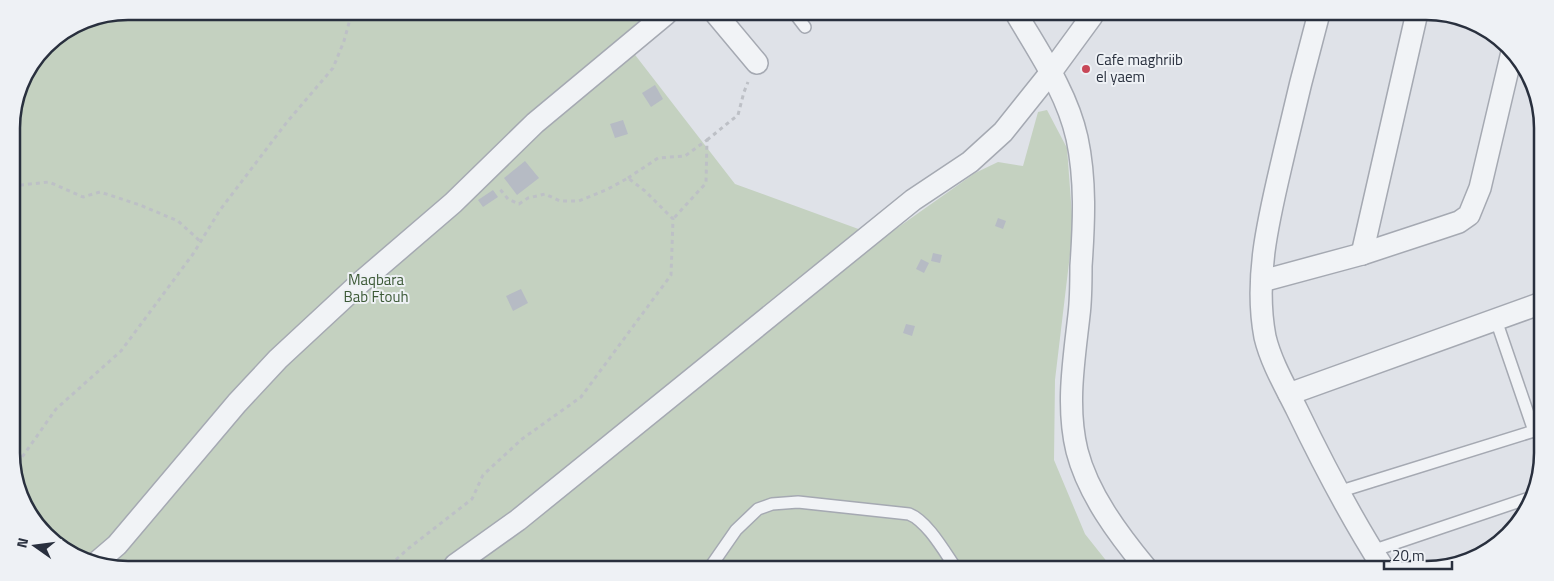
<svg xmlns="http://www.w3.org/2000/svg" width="1554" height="581" font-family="'Titillium Web',sans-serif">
<rect width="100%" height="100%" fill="#dfe2e8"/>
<!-- green -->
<polygon fill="#c4d1c0" points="128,11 652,14 622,38 735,184 883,238 975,173 998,162 1023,166 1038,112 1047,110 1067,148 1073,229 1055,380 1054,460 1085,534 1112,568 90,563 40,530 13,475 12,120 23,76 51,40 84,20"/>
<!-- building -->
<g fill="#b6bbc4">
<polygon points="655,85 663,99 651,107 642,93"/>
<polygon points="623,120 628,134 615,138 610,124"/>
<polygon points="525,161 539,178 517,195 504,178"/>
<polygon points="493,190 498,197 483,207 478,200"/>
<polygon points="998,218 1006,221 1003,229 995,226"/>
<polygon points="933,253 942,255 940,263 931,261"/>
<polygon points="921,259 929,263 924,273 916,269"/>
<polygon points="521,289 528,303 513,311 506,296"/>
<polygon points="906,324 915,326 912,336 903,333"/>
</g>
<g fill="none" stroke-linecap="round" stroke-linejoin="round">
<defs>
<g id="service">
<polyline points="795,14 805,27"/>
<polyline points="1338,492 1534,431 1496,320"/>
<polyline points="1372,551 1532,497"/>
<path d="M711,566L736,530L758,509L772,504L798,502L909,514C927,521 944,551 955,567"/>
</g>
<g id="minor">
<polyline points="716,14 757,63"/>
<path d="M1017,15C1040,54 1067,93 1077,138C1086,180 1084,223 1081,266C1081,282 1081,299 1079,315C1074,360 1066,406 1077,451C1088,494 1118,534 1146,568"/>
<path d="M1318,17C1306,61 1295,105 1285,149C1271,210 1253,274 1265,337C1271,362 1285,386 1297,410C1323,464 1351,518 1384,569"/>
<polyline points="1362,254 1416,17"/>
<polyline points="1262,281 1362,254 1438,229 1459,222 1469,215 1480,188 1512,52"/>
<polyline points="1289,394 1539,304"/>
<polyline points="96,563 117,545 237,403 278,359 361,282 453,203 535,123 666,14"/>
<polyline points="455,565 518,520 913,200 970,162 1003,132 1051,72 1092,16"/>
</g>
</defs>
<!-- service casing -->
<use href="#service" stroke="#a5a9b2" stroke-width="14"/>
<!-- minor casing -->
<use href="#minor" stroke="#a5a9b2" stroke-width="24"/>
<!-- path -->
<g stroke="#bdc0c6" stroke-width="3" stroke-dasharray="4 4" stroke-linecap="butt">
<polyline points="707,140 738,115 744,92 748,82"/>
<polyline points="628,178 658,158 685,156 707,140 706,183 673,219"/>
<polyline points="12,186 49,182 83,197 100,192 140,205 178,221 201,242"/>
<polyline points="13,470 56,409 121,351 193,254 220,210 287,122 333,68 344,41 352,12"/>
<polyline points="390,565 409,548 472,499 483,475 522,439 581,397 671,275 673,219 645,191 628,178 608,189 579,201 560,201 545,194 528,198 519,204 508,199 499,188"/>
</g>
<!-- service -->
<use href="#service" stroke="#f1f3f6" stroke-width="11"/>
<!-- minor -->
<use href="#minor" stroke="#f1f3f6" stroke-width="21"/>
</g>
<!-- markers -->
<circle fill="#c84858" stroke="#eef1f5" stroke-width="2" cx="1086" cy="69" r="5"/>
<g text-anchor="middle" stroke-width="4" stroke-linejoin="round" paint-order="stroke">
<!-- poi labels -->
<g font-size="15" fill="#29303e" stroke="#eef1f5" text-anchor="start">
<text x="1096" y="65">Cafe maghriib<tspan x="1096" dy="17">el yaem</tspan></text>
</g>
<!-- park labels -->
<g font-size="15" fill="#3c5936" stroke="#eef1f5">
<text x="376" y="285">Maqbara<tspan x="376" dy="17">Bab Ftouh</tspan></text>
</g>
</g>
<!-- crop -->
<path d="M0 0H1554V581H0ZM128 20H1426A108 108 0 0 1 1534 128V453A108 108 0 0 1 1426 561H128A108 108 0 0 1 20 453V128A108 108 0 0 1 128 20Z" fill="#eef1f5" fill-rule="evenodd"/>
<path fill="none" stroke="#29303e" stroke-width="2.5" d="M128 20H1426A108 108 0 0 1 1534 128V453A108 108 0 0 1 1426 561H128A108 108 0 0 1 20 453V128A108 108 0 0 1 128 20Z"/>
<!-- north arrow -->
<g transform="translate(35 546) rotate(284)" stroke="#eef1f5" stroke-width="4" paint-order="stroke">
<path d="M0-4L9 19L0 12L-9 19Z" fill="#29303e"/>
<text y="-8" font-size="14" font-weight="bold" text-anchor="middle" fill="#29303e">N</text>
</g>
<!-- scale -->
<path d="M1384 561v8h68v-8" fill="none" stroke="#29303e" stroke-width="2.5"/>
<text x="1392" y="561" font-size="15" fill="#29303e" stroke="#eef1f5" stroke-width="4" paint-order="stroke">20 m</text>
</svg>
